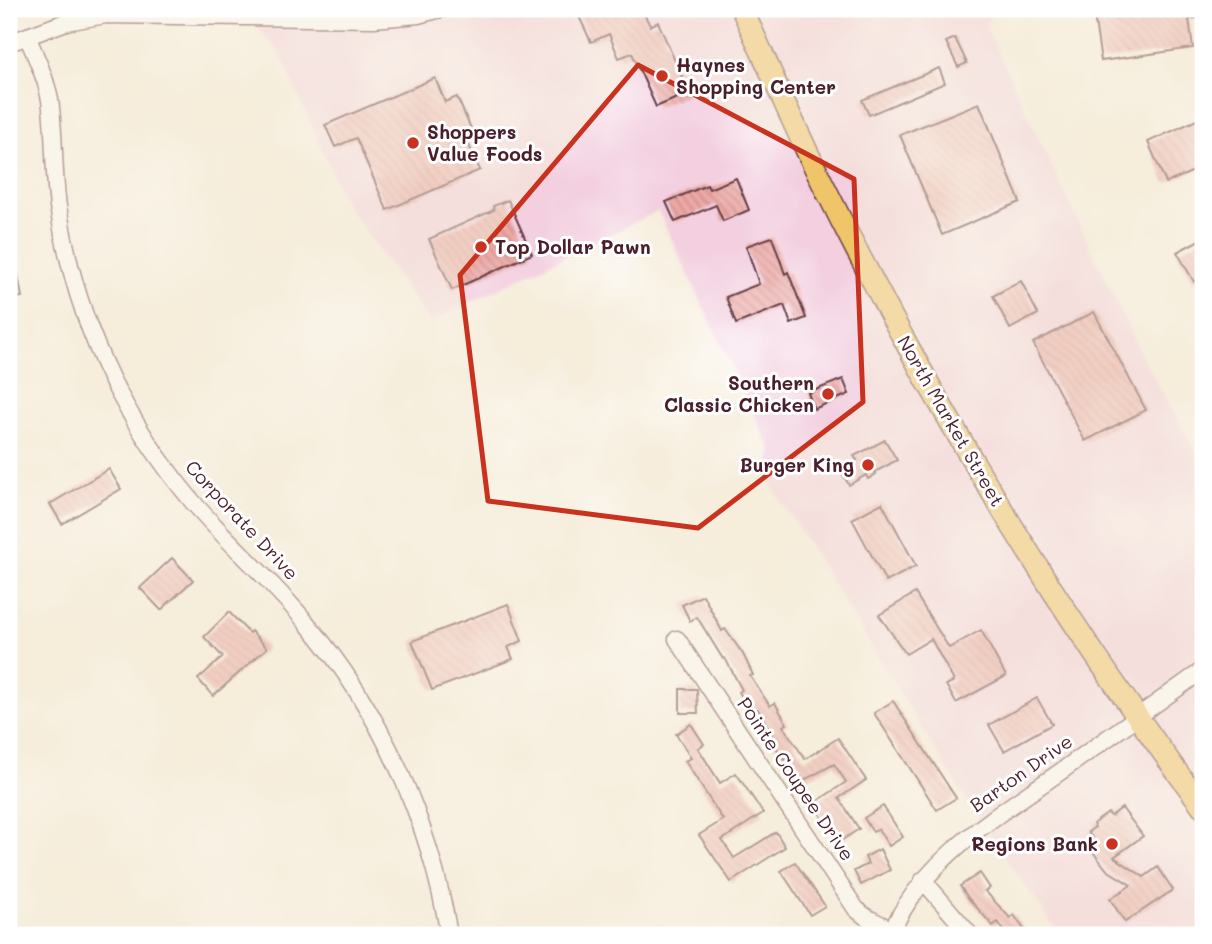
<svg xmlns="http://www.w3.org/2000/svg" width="1212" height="944" font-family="Mali,sans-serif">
<defs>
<pattern id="building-back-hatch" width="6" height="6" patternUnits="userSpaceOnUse" patternTransform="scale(1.75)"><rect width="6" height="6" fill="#eea9a5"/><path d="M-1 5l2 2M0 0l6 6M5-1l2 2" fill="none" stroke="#c38987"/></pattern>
</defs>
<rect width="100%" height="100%" fill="#fff"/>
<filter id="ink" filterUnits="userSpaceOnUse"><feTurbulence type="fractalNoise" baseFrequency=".0143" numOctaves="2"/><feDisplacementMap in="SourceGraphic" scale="14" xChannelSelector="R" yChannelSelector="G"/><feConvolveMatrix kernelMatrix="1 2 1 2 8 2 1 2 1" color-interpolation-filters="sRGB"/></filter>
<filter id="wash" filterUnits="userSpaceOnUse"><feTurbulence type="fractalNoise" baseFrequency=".00686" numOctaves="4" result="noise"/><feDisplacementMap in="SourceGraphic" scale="28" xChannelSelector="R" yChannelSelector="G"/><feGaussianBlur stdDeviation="1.57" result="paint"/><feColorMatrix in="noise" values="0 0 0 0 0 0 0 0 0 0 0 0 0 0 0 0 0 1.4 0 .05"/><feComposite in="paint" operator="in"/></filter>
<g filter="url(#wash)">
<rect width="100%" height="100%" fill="#f6eddb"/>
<!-- built -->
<polygon fill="#f3cfdf" points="243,9 994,9 986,27 1144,360 1203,465 1203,935 1061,935 1057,931 975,814 768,479 772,451 658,211 430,322 345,203 281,55"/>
<g id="blocks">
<!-- building -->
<g fill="url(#building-back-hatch)">
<polygon points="585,9 642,9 650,26 658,22 689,93 656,107 632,53 619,58 609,34 591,42 577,12"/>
<polygon points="1093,9 1203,9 1203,17 1189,19 1193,48 1101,61"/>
<polygon points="955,38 967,63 958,67 946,42"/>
<polygon points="939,68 945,83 869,115 862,100"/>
<polygon points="435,78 445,102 457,97 473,133 465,136 480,170 387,210 356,138 335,147 325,125"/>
<polygon points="979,103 1020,202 942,235 900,135"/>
<polygon points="1203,117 1203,167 1166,183 1148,142"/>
<polygon points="736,178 749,210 723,221 716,205 675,222 666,202 707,185 709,189"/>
<polygon points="508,200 532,254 452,290 429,239 494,210 493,206"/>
<polygon points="772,237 785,274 788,272 806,318 791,324 784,305 736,324 726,297 759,284 746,246"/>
<polygon points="1203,238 1203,277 1194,282 1177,252"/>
<polygon points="17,270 22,297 9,299 9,272"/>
<polygon points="1021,281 1038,314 1010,329 993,296"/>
<polygon points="1094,312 1146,410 1085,441 1033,343"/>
<polygon points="843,379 849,394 814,409 808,393"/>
<polygon points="885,440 897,460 875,472 876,474 868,479 866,475 849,485 840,470 857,460 854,456"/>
<polygon points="109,469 121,489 62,524 50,504"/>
<polygon points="882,503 916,566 886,582 852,519"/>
<polygon points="172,558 193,580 161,610 140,588"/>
<polygon points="915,593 949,648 981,630 1006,676 956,703 946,685 954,681 931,639 906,654 879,615"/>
<polygon points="703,595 722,631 725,629 743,654 753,675 750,676 770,706 775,703 787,724 783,726 805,759 838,738 866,780 839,798 859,829 839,842 813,804 846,782 834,764 799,783 786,758 784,760 771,739 774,737 758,709 752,712 739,692 742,690 725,658 723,659 697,617 690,621 682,605"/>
<polygon points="508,604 522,641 508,647 513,659 432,690 412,641"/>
<polygon points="229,612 249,633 251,631 267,648 213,696 198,679 223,657 204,637"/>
<polygon points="680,689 697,689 698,713 680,713"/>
<polygon points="1037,698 1052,724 1004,751 989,725"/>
<polygon points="893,701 956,798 937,810 874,713"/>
<polygon points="691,724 704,744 698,748 720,783 736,773 763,813 722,840 734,858 776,832 785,847 731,882 699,835 723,820 685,761 691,758 676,734"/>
<polygon points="883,806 903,837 889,846 878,829 873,832 864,818"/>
<polygon points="1122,808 1143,836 1114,857 1144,877 1158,867 1173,890 1125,922 1110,899 1131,885 1107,870 1089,847 1095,842 1088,832 1095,827 1093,824 1108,813 1111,816"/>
<polygon points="880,849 890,870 861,885 854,871 868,864 865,857"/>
<polygon points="795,862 825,906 810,915 781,871"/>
<polygon points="980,873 990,888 985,891 1010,918 1014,915 1028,935 1007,935 998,922 993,926 969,899 960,886"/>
</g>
</g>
</g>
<g filter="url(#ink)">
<use href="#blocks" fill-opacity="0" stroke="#643e45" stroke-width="2"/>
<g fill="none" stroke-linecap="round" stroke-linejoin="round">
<defs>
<g id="minor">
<path d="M27,36C36,57 46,78 50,100C55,135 53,171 58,206C67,265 85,324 111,378C133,422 161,464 192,501C228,543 270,579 305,621C381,709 430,822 449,935"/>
<polyline points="9,43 66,22 106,15 374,19 418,15 441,9"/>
<polyline points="677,639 856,909 866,917 892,930"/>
<polyline points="923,880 970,935"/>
<path d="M890,935C923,859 994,818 1060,772C1108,738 1155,704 1203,670"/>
</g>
<path id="major" d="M742,9C768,65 792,122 820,178C929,398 1055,610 1203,807"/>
</defs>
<!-- minor casing -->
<use href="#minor" stroke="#643e45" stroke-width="19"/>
<!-- major casing -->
<use href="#major" stroke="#643e45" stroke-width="24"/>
<!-- minor -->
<use href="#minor" stroke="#fff" stroke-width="16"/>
<!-- major -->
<use href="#major" stroke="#f0c469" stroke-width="21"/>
</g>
</g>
<!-- marked area -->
<path d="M0 0H1212V944H0ZM638,65L854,179L863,402L698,528L488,501L460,275Z" fill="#f6eddb" fill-opacity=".55" fill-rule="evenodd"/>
<path fill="none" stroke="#c8321e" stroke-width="5" stroke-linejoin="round" d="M638,65L854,179L863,402L698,528L488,501L460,275Z"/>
<!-- markers -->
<g fill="#c8321e" stroke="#fff" stroke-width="2.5">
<circle cx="662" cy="76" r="7"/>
<circle cx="413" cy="143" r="7"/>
<circle cx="481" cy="247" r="7"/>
<circle cx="828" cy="394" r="7"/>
<circle cx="868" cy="465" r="7"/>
<circle cx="1112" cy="844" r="7"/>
</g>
<g text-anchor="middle" stroke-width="6" stroke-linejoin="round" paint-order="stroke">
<!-- poi labels -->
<g font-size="19" font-weight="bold" fill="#4a1f2b" stroke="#fff" text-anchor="start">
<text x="676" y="72">Haynes<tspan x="676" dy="22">Shopping Center</tspan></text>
<text x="427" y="139">Shoppers<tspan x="427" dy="22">Value Foods</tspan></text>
<text x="495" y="254">Top Dollar Pawn</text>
<text x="814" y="390" text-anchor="end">Southern<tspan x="814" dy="22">Classic Chicken</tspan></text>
<text x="854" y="472" text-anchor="end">Burger King</text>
<text x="1098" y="851" text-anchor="end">Regions Bank</text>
</g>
<!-- street labels -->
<g font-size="19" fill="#4a1f2b" stroke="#fff">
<text transform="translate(951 421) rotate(60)" y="7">North Market Street</text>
<text transform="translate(242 520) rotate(47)" y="7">Corporate Drive</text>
<text transform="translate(1021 773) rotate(-35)" y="7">Barton Drive</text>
<text transform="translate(796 779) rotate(56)" y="7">Pointe Coupee Drive</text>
</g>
</g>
<!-- margin -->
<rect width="1212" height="944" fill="none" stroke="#fff" stroke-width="35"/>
</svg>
